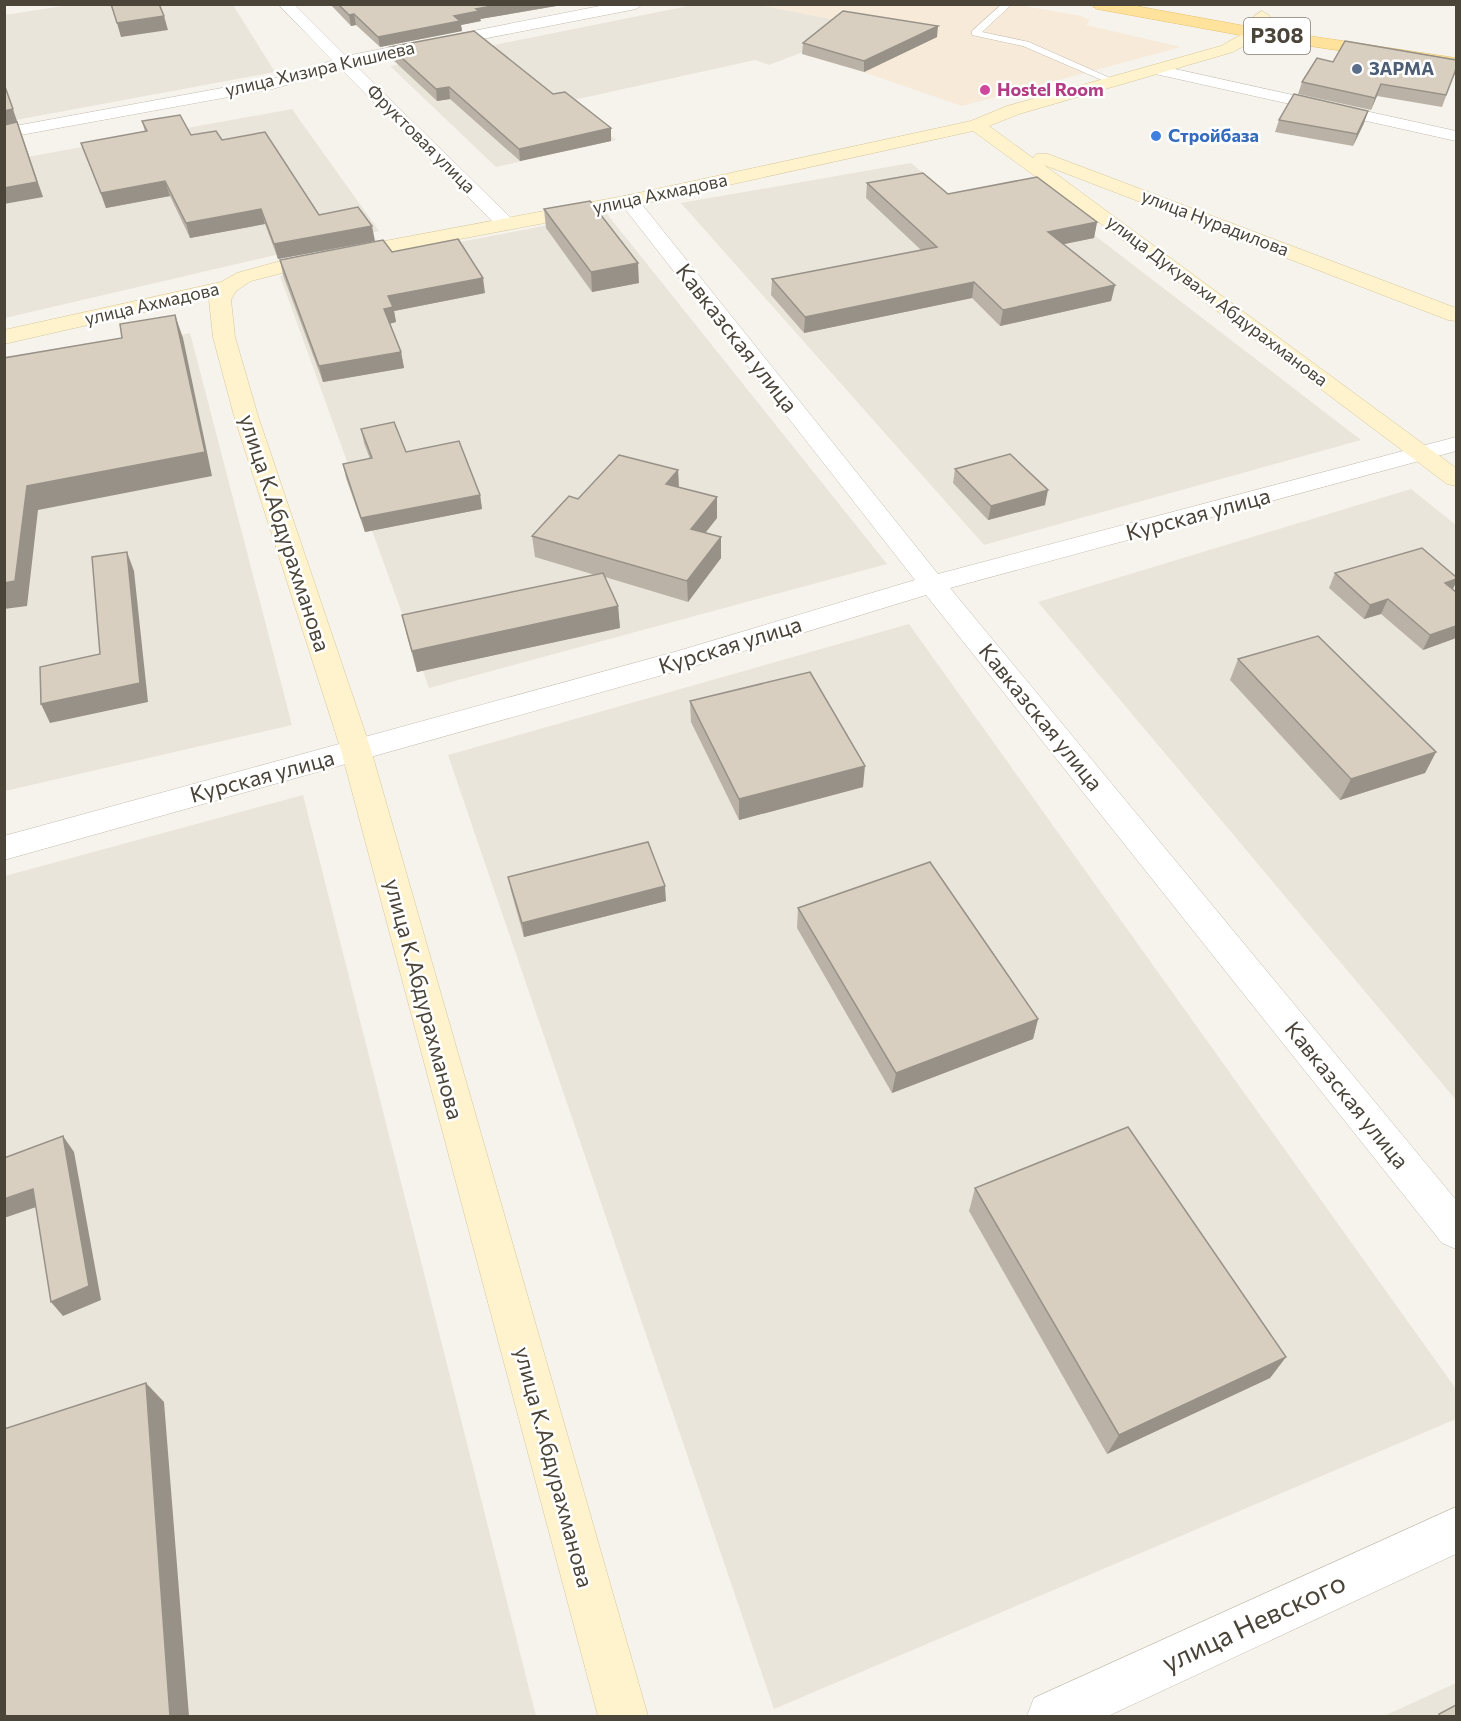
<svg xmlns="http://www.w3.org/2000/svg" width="1461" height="1721" font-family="Commissioner,sans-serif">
<rect width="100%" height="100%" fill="#f6f3ec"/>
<!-- residential -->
<g fill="#eae5da">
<polygon points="69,5 233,5 275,72 5,122 5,15"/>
<polygon points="693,5 759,5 842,21 824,44 769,65 755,60 569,101 616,140 496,167 390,66"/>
<polygon points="292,109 379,231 5,318 5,161"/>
<polygon points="911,163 959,202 1033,188 1361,440 984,545 681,203"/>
<polygon points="607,214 887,564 429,688 280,276"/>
<polygon points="190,333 292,725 5,791 4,375"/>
<polygon points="1411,489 1456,525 1456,1100 1038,602"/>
<polygon points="909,624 1456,1389 1456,1419 774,1709 448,755"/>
<polygon points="303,795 536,1716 5,1716 5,876"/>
<polygon points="1456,1683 1456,1716 1384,1716"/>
</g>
<!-- commercial -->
<polygon fill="#f7ead8" points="759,5 1019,5 1081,16 1090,20 1086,25 1181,47 962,106 863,72 842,21"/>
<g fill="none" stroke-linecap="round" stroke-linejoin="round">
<defs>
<polygon id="lane" points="1002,4 1012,4 982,32 1029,42 1119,82 1111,84 1023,46 972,35 972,31"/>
<g id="street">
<polygon points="278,4 294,4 346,56 610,4 643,4 636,9 354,64 513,220 516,224 513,228 499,228 340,68 326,74 272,89 4,138 4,128 271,79 314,68 332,60"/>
<polygon points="1157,65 1456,131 1456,141 1151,73 1149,70 1151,67"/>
<polygon points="629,195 636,197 938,574 1456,437 1456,451 950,588 1456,1200 1456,1249 1442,1243 926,595 698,665 4,860 4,836 678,651 915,580 622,205 619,201 622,197"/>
<polygon points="1456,1507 1456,1554 1108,1716 1027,1716 1034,1698"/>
</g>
<polygon id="secondary" points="1262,11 1270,16 1262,36 1233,52 1019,114 989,126 1033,158 1036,154 1048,154 1456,308 1456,321 1448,320 1044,165 1456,468 1456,486 1447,484 1108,229 973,131 629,207 286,272 251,281 236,291 231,300 235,337 258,416 371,750 648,1716 598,1716 341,750 234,416 213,337 209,300 211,297 4,344 4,330 221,282 237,273 284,260 629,195 971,121 1007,106 1221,46 1249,30 1254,16"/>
<polygon id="primary" points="1090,4 1125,4 1256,28 1456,58 1456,68 1256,38 1097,9"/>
</defs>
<!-- lane casing -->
<use href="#lane" stroke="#c2bbae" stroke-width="1"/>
<!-- street casing -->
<use href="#street" stroke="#c2bbae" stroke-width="1"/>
<!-- secondary casing -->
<use href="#secondary" stroke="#d6c79b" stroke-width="1"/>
<!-- primary casing -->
<use href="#primary" stroke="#e6c16a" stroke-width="1"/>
<!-- lane -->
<use href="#lane" fill="#fff" fill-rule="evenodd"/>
<!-- street -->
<use href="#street" fill="#fff" fill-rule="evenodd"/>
<!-- secondary -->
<use href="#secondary" fill="#fff3cd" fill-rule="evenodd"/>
<!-- primary -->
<use href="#primary" fill="#ffe39c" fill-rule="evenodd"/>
</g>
<!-- wall -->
<g fill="#bab2a6">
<polygon points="330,4 568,4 480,19 481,21 461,25 462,31 380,47 356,25 351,26"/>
<polygon points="937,37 864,72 802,54 803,43"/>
<polygon points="390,47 611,141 520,161 450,99 437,101 392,59"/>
<polygon points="1333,62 1456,69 1442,107 1377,96 1371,110 1298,94 1302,82"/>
<polygon points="1368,111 1364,123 1353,146 1275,132 1279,120"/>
<polygon points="142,121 191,135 222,140 319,215 375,241 278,259 265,224 190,238 170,196 106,208 81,143 145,132"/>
<polygon points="867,183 948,194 1097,222 1094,238 1063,244 1115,285 1111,301 1000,326 972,298 804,333 771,295 772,279 921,250 866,198"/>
<polygon points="544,209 639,283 592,292 546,228"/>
<polygon points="392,252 485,293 394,311 396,322 390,324 401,352 404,368 323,382 283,275 280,260"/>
<polygon points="361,429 406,452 480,495 482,509 365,532 346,478 343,464 370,459 364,443"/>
<polygon points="955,469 1045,505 988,520 953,483"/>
<polygon points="678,470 679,487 717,497 717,518 705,532 721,558 688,602 605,577 618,606 620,628 417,672 407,636 402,615 595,575 535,557 532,536 578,499"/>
<polygon points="1335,573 1456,577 1456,582 1453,589 1456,592 1456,638 1423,650 1381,614 1364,619 1329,588"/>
<polygon points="1238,659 1436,752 1425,773 1340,800 1230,680"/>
<polygon points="690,701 863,787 739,820 691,722"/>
<polygon points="508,877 666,901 524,937 511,891"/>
<polygon points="798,908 1038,1019 1033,1039 892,1093 797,928"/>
<polygon points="975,1188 1286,1357 1270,1378 1107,1454 969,1211"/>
</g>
<!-- shaded-wall -->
<g fill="#979187">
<polygon points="503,4 568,4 480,19 481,21 461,25 462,31 380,47 378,37 476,9"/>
<polygon points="354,14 356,25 351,26 349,15"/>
<polygon points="164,16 168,30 121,37 117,23"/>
<polygon points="938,26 937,37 864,72 864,61"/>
<polygon points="4,83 43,197 4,204"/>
<polygon points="1381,84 1377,96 1371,110 1375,98"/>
<polygon points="449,87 450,99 437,101 436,89"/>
<polygon points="1368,111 1364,123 1353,146 1357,134"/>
<polygon points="611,128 611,141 520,161 519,149"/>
<polygon points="165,181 170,196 106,208 101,193"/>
<polygon points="261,209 265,224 190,238 186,223"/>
<polygon points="1097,222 1094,238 1045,248 1048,232"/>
<polygon points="372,226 375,241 278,259 274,244"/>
<polygon points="638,263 639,283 592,292 591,272"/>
<polygon points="483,278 485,293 394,311 396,322 387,324 384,309 388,296"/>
<polygon points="974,282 972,298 804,333 805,317"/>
<polygon points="1115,285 1111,301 1000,326 1003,310"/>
<polygon points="175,315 183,338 212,476 38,510 27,606 4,609 4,583 27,486"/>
<polygon points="401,352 404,368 323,382 319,366"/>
<polygon points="678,470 679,491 666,484"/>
<polygon points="1048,490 1045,505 988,520 991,506"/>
<polygon points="480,495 482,509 365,532 361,518"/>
<polygon points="717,497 717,518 692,550 691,529"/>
<polygon points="721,537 721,558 688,602 687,581"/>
<polygon points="127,552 134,571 148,702 50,723 41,704 140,683"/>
<polygon points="1456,579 1456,582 1451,593 1445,583"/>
<polygon points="1388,599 1381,614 1364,619 1370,605"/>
<polygon points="618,606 620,628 417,672 412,651"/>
<polygon points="1456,626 1456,638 1423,650 1430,635"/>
<polygon points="1436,752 1425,773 1340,800 1351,779"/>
<polygon points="865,766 863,787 739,820 739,799"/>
<polygon points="665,886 666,901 524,937 522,923"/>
<polygon points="1038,1019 1033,1039 892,1093 896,1073"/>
<polygon points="63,1136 74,1152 101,1300 63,1316 51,1302"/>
<polygon points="33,1189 45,1204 4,1218 4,1199"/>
<polygon points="1286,1357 1270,1378 1107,1454 1119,1435"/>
<polygon points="146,1383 164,1402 189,1716 170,1716"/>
</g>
<!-- building -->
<g fill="#d8cfc1" stroke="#979187" stroke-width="1.5">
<polygon points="111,4 159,4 164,16 117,23"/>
<polygon points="338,4 503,4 476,9 479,11 454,16 460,21 378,37 354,14 349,15"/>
<polygon points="843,11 938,26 864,61 803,43"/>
<polygon points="474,31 553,94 565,92 611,128 519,149 449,87 436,89 390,47"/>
<polygon points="1345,41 1456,60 1456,69 1446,95 1381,84 1375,98 1302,82 1317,58 1333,62"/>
<polygon points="4,84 13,109 4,111"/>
<polygon points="1294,94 1368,111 1357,134 1279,120"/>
<polygon points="180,115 191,135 216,131 222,140 265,132 319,215 358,207 372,226 274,244 261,209 186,223 165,181 101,193 81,143 147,131 142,121"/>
<polygon points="17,122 37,182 4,188 4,125"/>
<polygon points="923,173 948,194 1037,177 1097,222 1048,232 1115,285 1003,310 974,282 805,317 772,279 937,247 867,183"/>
<polygon points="590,201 638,263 591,272 544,209"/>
<polygon points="458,239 483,278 388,296 393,307 384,309 401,352 319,366 280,260 383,240 392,252"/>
<polygon points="175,315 205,452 27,486 15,581 4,583 4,358 122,338 120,324"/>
<polygon points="394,422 406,452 459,441 480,495 361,518 343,464 372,458 361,429"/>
<polygon points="1010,454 1048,490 991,506 955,469"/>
<polygon points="619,455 678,470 666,484 717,497 691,529 721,537 687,581 532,536 569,496 578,499"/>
<polygon points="1422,548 1456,577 1456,579 1445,583 1456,592 1456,626 1430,635 1388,599 1370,605 1335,573"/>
<polygon points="127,552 140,683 41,704 40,667 100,654 92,557"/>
<polygon points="603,573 618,606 412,651 402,615"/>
<polygon points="1318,636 1436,752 1351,779 1238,659"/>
<polygon points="810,672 865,766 739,799 690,701"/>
<polygon points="648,842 665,886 522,923 508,877"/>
<polygon points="930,862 1038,1019 896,1073 798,908"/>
<polygon points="1128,1127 1286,1357 1119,1435 975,1188"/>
<polygon points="63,1136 89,1286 51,1302 33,1189 4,1199 4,1158"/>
<polygon points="146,1383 170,1716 4,1716 4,1429"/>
<polygon points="1456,1705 1456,1716 1440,1716 1439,1714"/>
</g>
<!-- markers -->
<circle fill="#5c6f8a" stroke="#fff" stroke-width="2" cx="1357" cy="69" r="6"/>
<circle fill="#d1479c" stroke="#fff" stroke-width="2" cx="985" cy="90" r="6"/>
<circle fill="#3f7fe0" stroke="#fff" stroke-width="2" cx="1156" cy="136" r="6"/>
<g text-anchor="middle" stroke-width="5" stroke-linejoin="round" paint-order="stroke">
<!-- far-street labels -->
<g font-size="18" fill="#4b4439" stroke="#fff">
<text transform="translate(320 69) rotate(-13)" y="6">улица Хизира Кишиева</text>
<text transform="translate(421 139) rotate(45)" y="6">Фруктовая улица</text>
<text transform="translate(660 194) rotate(-12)" y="6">улица Ахмадова</text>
<text transform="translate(1215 223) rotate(21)" y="6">улица Нурадилова</text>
<text transform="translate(1217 301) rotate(37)" y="6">улица Дукувахи Абдурахманова</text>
<text transform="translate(152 304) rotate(-13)" y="6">улица Ахмадова</text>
</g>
<!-- far-service labels -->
<g font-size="18" font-weight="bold" fill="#4e5e75" stroke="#fff" text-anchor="start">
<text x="1369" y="75">ЗАРМА</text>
</g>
<!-- far-hotel labels -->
<g font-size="18" font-weight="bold" fill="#b23c85" stroke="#fff" text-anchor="start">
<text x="997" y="96">Hostel Room</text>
</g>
<!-- far-shop labels -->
<g font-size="18" font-weight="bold" fill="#366cbe" stroke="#fff" text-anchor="start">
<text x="1168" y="142">Стройбаза</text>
</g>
<!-- shield labels -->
<rect fill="#fff" stroke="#817c74" stroke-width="1.5" x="1244" y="18" width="66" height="36" rx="4.5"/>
<g font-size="21" font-weight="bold" fill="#4b4439">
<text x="1277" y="43">P308</text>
</g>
<!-- street labels -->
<g font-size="22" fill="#4b4439" stroke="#fff">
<text transform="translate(737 338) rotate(52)" y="8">Кавказская улица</text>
<text transform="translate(1198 514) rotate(-15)" y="8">Курская улица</text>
<text transform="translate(285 533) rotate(72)" y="8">улица К.Абдурахманова</text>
<text transform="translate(730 645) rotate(-17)" y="8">Курская улица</text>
<text transform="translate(1041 717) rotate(51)" y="8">Кавказская улица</text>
<text transform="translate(262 776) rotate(-15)" y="8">Курская улица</text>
<text transform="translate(424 999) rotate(75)" y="8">улица К.Абдурахманова</text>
<text transform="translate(1347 1095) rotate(51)" y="8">Кавказская улица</text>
<text transform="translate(554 1467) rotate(75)" y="8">улица К.Абдурахманова</text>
</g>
<!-- near-street labels -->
<g font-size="27" fill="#4b4439" stroke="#fff">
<text transform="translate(1254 1623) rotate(-25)" y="9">улица Невского</text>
</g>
</g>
<!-- border -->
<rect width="1461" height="1721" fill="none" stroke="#4b4439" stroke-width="12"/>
</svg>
